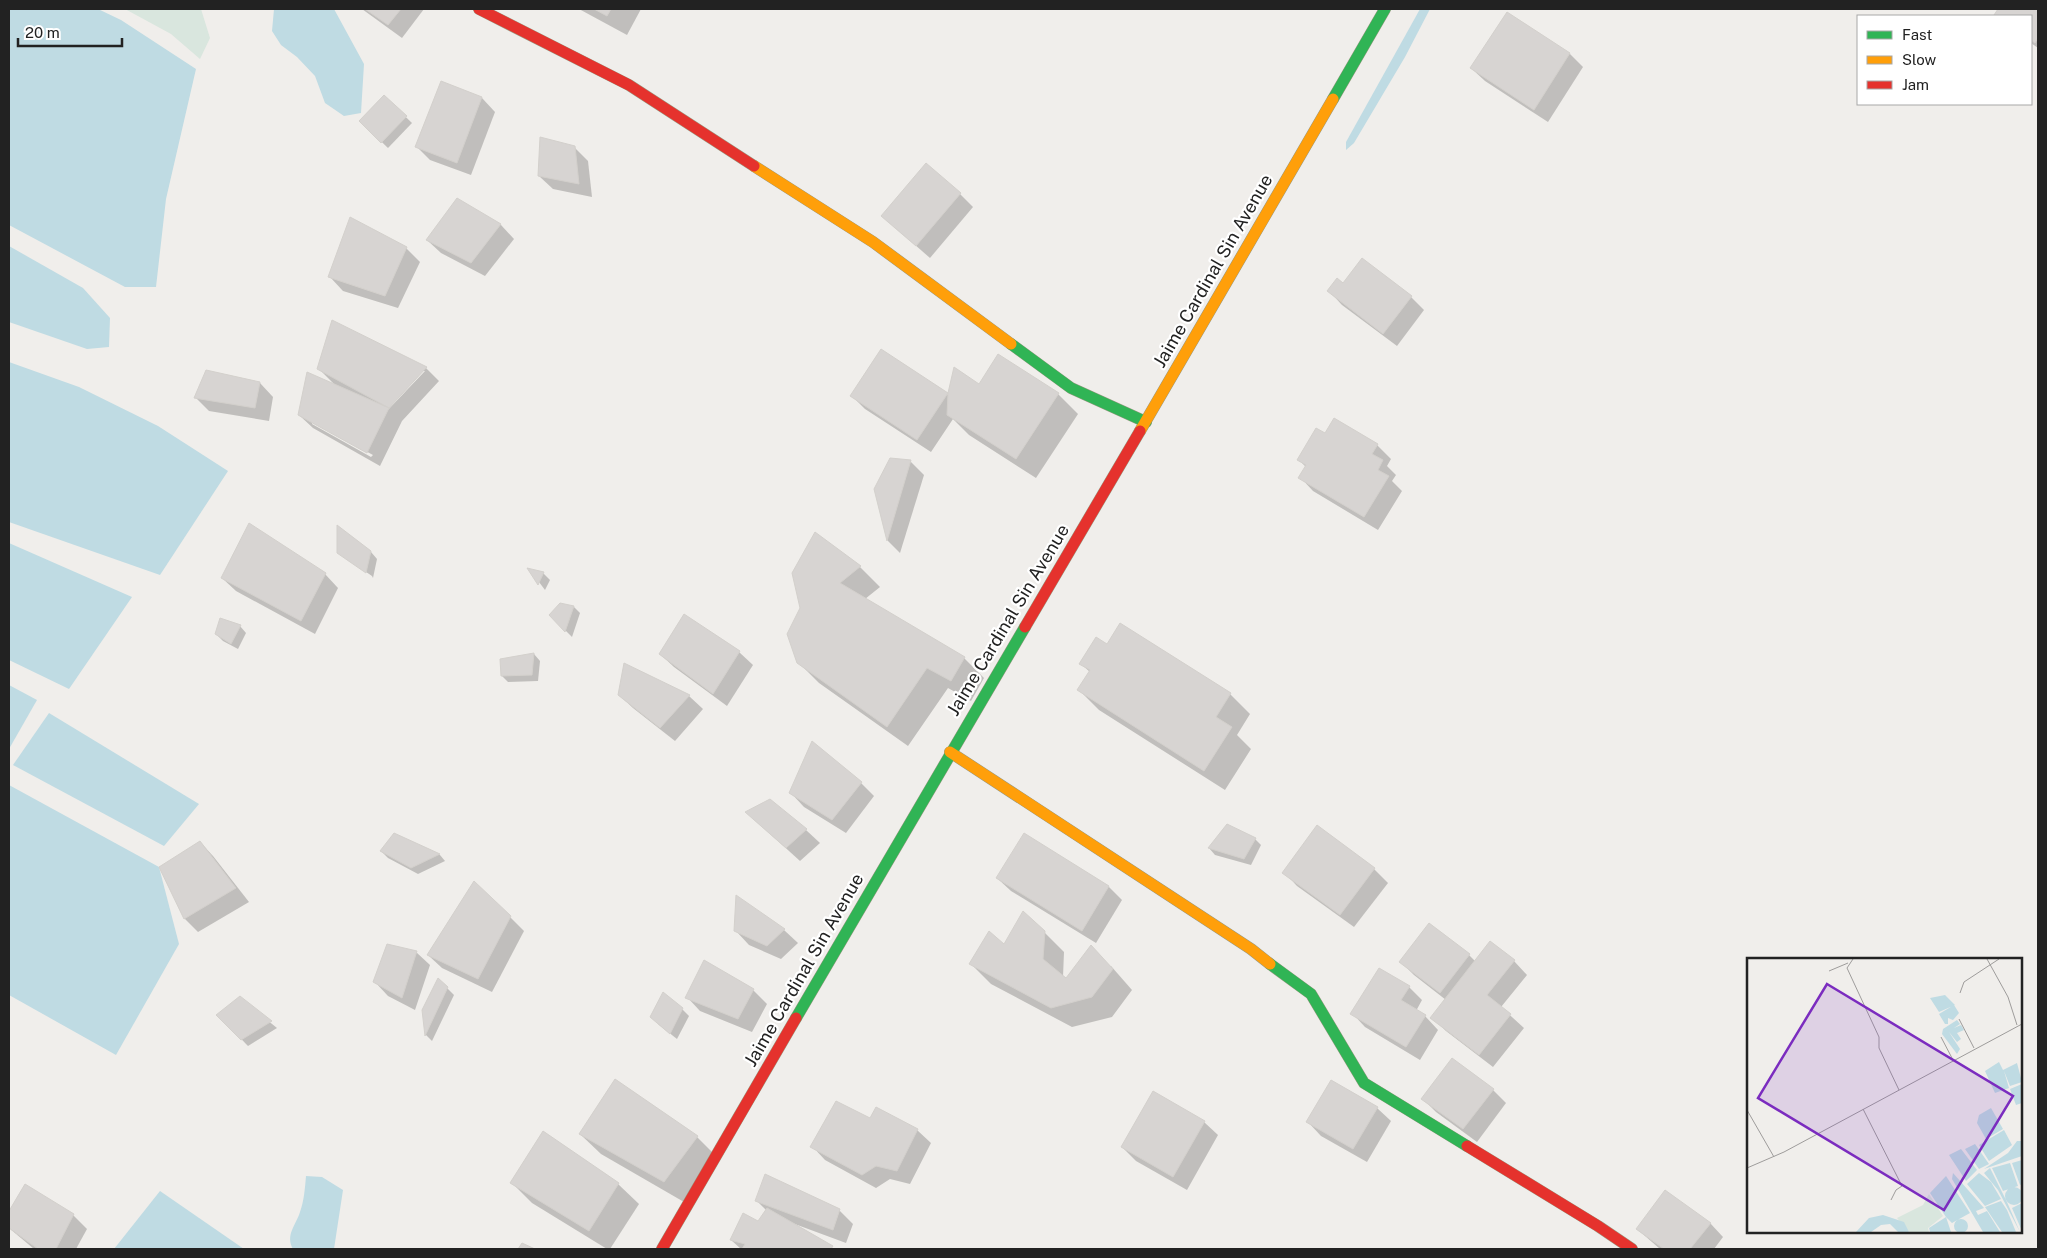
<svg xmlns="http://www.w3.org/2000/svg" width="2047" height="1258" font-family="'Public Sans',sans-serif">
<rect width="100%" height="100%" fill="#f0eeeb"/>
<!-- wetland -->
<polygon fill="#d9e6de" points="125,9 201,9 210,38 200,59 171,34"/>
<!-- water -->
<g fill="#bfdbe3">
<polygon points="9,9 98,9 121,20 196,69 166,199 156,287 125,287 9,225"/>
<polygon points="274,9 334,9 364,64 361,113 344,116 325,103 315,76 297,57 281,45 272,31"/>
<polygon points="1420,9 1430,9 1405,57 1354,143 1346,150 1346,142"/>
<polygon points="9,246 83,288 110,318 109,347 87,349 9,322"/>
<polygon points="9,362 79,387 158,426 228,471 160,575 9,522"/>
<polygon points="9,543 132,597 69,689 9,660"/>
<polygon points="9,685 37,700 9,749"/>
<polygon points="49,713 199,804 164,846 13,765"/>
<polygon points="9,785 159,867 179,944 116,1055 9,995"/>
<path d="M306,1176L322,1177L343,1190L334,1249H293C285,1235 296,1225 300,1212C304,1201 305,1188 306,1176Z"/>
<polygon points="160,1191 244,1249 114,1249"/>
</g>
<!-- shadow -->
<g fill="#0003" fill-rule="evenodd">
<polygon points="362,9 424,9 402,38"/>
<polygon points="579,9 641,9 627,35"/>
<polygon points="1999,9 2038,9 2038,48 2031,43 2031,16 1997,16 1995,15"/>
<polygon points="1507,13 1570,54 1583,67 1548,122 1485,81 1471,68"/>
<polygon points="442,83 482,98 495,112 471,175 430,160 417,147"/>
<polygon points="384,96 412,123 388,148 360,121"/>
<polygon points="574,147 588,161 592,197 553,189 539,176"/>
<polygon points="960,194 973,207 930,258 882,216"/>
<polygon points="458,200 501,225 514,239 485,276 441,253 427,240"/>
<polygon points="351,219 406,248 420,262 398,308 343,291 330,277"/>
<polygon points="1329,291 1411,297 1424,310 1397,346 1342,305"/>
<path d="M318,368H426L439,381L402,421L380,466L313,428L299,415L335,385ZM422,371H425L385,413L384,411ZM312,422L373,455L371,457L312,424Z"/>
<polygon points="260,383 273,397 269,421 209,411 196,398"/>
<polygon points="979,385 1058,394 1078,414 1036,478 969,435 953,419 931,452 865,409 851,395 947,394 949,396"/>
<polygon points="1334,420 1377,445 1391,459 1387,466 1396,475 1392,481 1402,491 1378,530 1313,491 1300,477 1306,467 1299,460 1325,435"/>
<polygon points="910,461 924,475 900,553 888,541 876,489"/>
<polygon points="815,534 860,567 880,587 865,599 964,658 984,678 971,701 948,688 908,746 819,683 798,662"/>
<polygon points="371,552 377,559 373,578 372,576 338,553"/>
<polygon points="530,570 543,573 550,580 545,590"/>
<polygon points="325,574 338,588 315,634 236,591 222,578"/>
<polygon points="560,605 574,607 580,613 572,637 550,615"/>
<polygon points="240,626 246,633 238,649 223,641 216,634"/>
<polygon points="1107,646 1230,694 1250,714 1237,735 1251,749 1225,790 1099,710 1079,690 1090,672 1081,664"/>
<polygon points="739,652 753,665 727,706 674,667 660,654"/>
<polygon points="534,654 540,661 538,681 508,682 502,676"/>
<polygon points="625,665 689,696 703,709 675,741 633,708 619,695"/>
<polygon points="861,783 874,796 846,833 804,807 791,793"/>
<polygon points="770,801 806,830 820,843 800,861 747,813"/>
<polygon points="1317,827 1374,869 1388,883 1354,927 1297,886 1284,872"/>
<polygon points="395,835 440,855 445,861 418,874 388,858 381,851"/>
<polygon points="1024,835 1109,887 1122,900 1096,943 1011,891 997,878"/>
<polygon points="1255,839 1261,845 1251,865 1215,855 1209,848"/>
<polygon points="200,842 213,856 249,902 198,932 185,919 161,867"/>
<polygon points="737,897 784,930 798,943 781,959 749,945 736,931"/>
<polygon points="510,917 524,931 492,992 442,968 428,955"/>
<polygon points="1044,932 1064,952 1063,977 1067,980 1111,966 1132,990 1112,1017 1072,1027 991,984 971,964 1004,945"/>
<polygon points="416,952 430,965 415,1010 388,996 375,982"/>
<polygon points="1469,955 1476,962 1514,961 1527,975 1501,1007 1524,1028 1493,1067 1446,1031 1432,1017 1446,1000 1414,975 1401,962"/>
<polygon points="1409,987 1422,1000 1416,1011 1425,1016 1438,1030 1420,1060 1365,1027 1352,1013"/>
<polygon points="447,988 454,995 432,1041 426,1035 424,1011"/>
<polygon points="753,990 767,1004 752,1032 700,1011 687,997"/>
<polygon points="240,998 277,1028 248,1046 218,1015"/>
<polygon points="682,1009 689,1016 677,1039 658,1024"/>
<polygon points="1493,1090 1506,1103 1477,1142 1436,1112 1423,1099"/>
<polygon points="1377,1108 1391,1121 1367,1162 1321,1136 1308,1122"/>
<polygon points="871,1120 917,1130 931,1143 910,1184 890,1179 876,1188 825,1160 812,1146"/>
<polygon points="1204,1122 1218,1135 1187,1190 1136,1161 1122,1147"/>
<polygon points="543,1132 618,1184 639,1204 610,1249 607,1249 532,1203 512,1183"/>
<polygon points="580,1134 697,1137 717,1157 684,1202 601,1154"/>
<polygon points="25,1185 73,1215 87,1229 76,1249 34,1249 9,1228 9,1213"/>
<polygon points="757,1201 839,1210 853,1224 846,1243 792,1223 834,1249 741,1249 731,1240 759,1222 766,1210"/>
<polygon points="1710,1223 1723,1237 1714,1249 1660,1249 1637,1229"/>
</g>
<!-- building -->
<g fill="#d7d4d2" stroke="#d3d0cc">
<polygon points="365,9 401,9 388,25"/>
<polygon points="594,9 611,9 607,16"/>
<polygon points="1998,9 2038,9 2038,38 2035,43 2031,40 2031,16 1996,16 1994,15"/>
<polygon points="1507,12 1570,53 1534,110 1470,68"/>
<polygon points="441,81 482,97 457,163 415,147"/>
<polygon points="384,95 407,116 381,143 359,121"/>
<polygon points="540,137 575,146 579,184 538,176"/>
<polygon points="926,163 961,193 916,246 881,216"/>
<polygon points="457,198 501,224 471,263 426,240"/>
<polygon points="350,217 407,247 385,296 328,277"/>
<polygon points="1362,258 1412,296 1383,334 1327,291 1337,278 1343,283"/>
<polygon points="332,320 427,367 389,408 317,369"/>
<polygon points="881,349 948,393 917,440 850,396"/>
<polygon points="998,354 1059,393 1016,459 947,415 948,393 954,367 979,384"/>
<polygon points="206,370 260,382 255,408 194,398"/>
<polygon points="307,372 389,408 367,453 298,415"/>
<polygon points="1334,418 1378,444 1372,454 1383,460 1378,470 1389,476 1364,517 1298,478 1306,465 1297,460 1316,428 1325,433"/>
<polygon points="890,458 911,460 887,541 874,489"/>
<polygon points="249,523 326,573 301,621 221,578"/>
<polygon points="337,525 371,551 366,573 337,553"/>
<polygon points="815,532 861,566 840,583 965,657 951,681 927,668 887,727 797,663 787,634 800,608 792,573"/>
<polygon points="527,568 544,572 538,585"/>
<polygon points="560,603 574,606 565,632 549,615"/>
<polygon points="684,614 740,651 713,694 659,654"/>
<polygon points="220,618 241,625 231,644 215,634"/>
<polygon points="1120,623 1231,693 1216,717 1232,727 1204,771 1077,690 1090,670 1079,664 1096,637 1107,644"/>
<polygon points="534,653 532,675 501,676 500,659"/>
<polygon points="624,663 690,695 660,728 618,695"/>
<polygon points="812,741 862,782 832,820 789,793"/>
<polygon points="770,799 807,829 786,848 745,812"/>
<polygon points="1227,824 1256,838 1244,859 1208,848"/>
<polygon points="1317,825 1375,868 1340,915 1282,873"/>
<polygon points="394,833 440,854 411,868 380,851"/>
<polygon points="1024,833 1109,886 1082,931 996,878"/>
<polygon points="200,841 236,888 184,919 159,867"/>
<polygon points="474,881 511,916 478,979 427,955"/>
<polygon points="736,895 785,929 767,946 734,931"/>
<polygon points="1023,911 1045,931 1043,959 1066,978 1091,945 1113,969 1092,997 1051,1008 969,964 989,931 1004,944"/>
<polygon points="1429,923 1470,954 1440,993 1399,962"/>
<polygon points="1490,941 1515,960 1487,995 1511,1014 1479,1055 1430,1018"/>
<polygon points="387,944 417,951 402,998 373,982"/>
<polygon points="704,960 754,989 738,1019 685,998"/>
<polygon points="1379,968 1410,986 1401,1000 1426,1015 1406,1047 1350,1014"/>
<polygon points="438,978 448,987 425,1036 422,1010"/>
<polygon points="663,992 683,1008 670,1034 650,1017"/>
<polygon points="240,996 272,1021 241,1040 216,1015"/>
<polygon points="1452,1058 1494,1089 1463,1129 1421,1099"/>
<polygon points="615,1079 698,1136 664,1182 579,1134"/>
<polygon points="1331,1080 1378,1107 1353,1149 1306,1122"/>
<polygon points="1153,1091 1205,1121 1173,1177 1121,1147"/>
<polygon points="836,1101 870,1118 876,1107 918,1129 897,1171 876,1166 862,1175 810,1147"/>
<polygon points="543,1131 619,1183 589,1231 510,1183"/>
<polygon points="765,1174 840,1209 833,1230 755,1201"/>
<polygon points="25,1184 74,1214 56,1249 38,1249 9,1228 9,1211"/>
<polygon points="1665,1190 1711,1223 1690,1249 1664,1249 1636,1229"/>
<polygon points="767,1208 833,1246 831,1249 742,1249 745,1244 730,1240 743,1213 758,1221"/>
<polygon points="522,1243 535,1249 518,1249"/>
</g>
<g fill="none" stroke-linecap="round" stroke-linejoin="round">
<defs>
<g id="fast">
<polyline points="1333,99 1385,9"/>
<polyline points="1011,344 1071,388 1146,422"/>
<polyline points="1270,964 1311,994 1364,1083 1467,1146"/>
<polyline points="796,1018 1025,627"/>
</g>
<g id="slow">
<polyline points="754,166 873,242 1011,344"/>
<polyline points="1140,431 1333,99"/>
<polyline points="950,752 1251,949 1270,964"/>
</g>
<g id="jam">
<polyline points="479,9 629,85 754,166"/>
<polyline points="1025,627 1140,431"/>
<polyline points="1467,1146 1598,1226 1632,1249"/>
<polyline points="662,1249 796,1018"/>
</g>
</defs>
<!-- fast casing -->
<use href="#fast" stroke="#999a82" stroke-width="12"/>
<!-- slow casing -->
<use href="#slow" stroke="#999a82" stroke-width="12"/>
<!-- jam casing -->
<use href="#jam" stroke="#999a82" stroke-width="12"/>
<!-- fast -->
<use href="#fast" stroke="#30b455" stroke-width="11"/>
<!-- slow -->
<use href="#slow" stroke="#ff9f0a" stroke-width="11"/>
<!-- jam -->
<use href="#jam" stroke="#e5322d" stroke-width="11"/>
</g>
<g text-anchor="middle" stroke-width="4.5" stroke-linejoin="round" paint-order="stroke">
<!-- street labels -->
<g font-size="18" fill="#222" stroke="#fff">
<text transform="translate(1213 271) rotate(-60)" y="6">Jaime Cardinal Sin Avenue</text>
<text transform="translate(1008 620) rotate(-59)" y="6">Jaime Cardinal Sin Avenue</text>
<text transform="translate(804 970) rotate(-60)" y="6">Jaime Cardinal Sin Avenue</text>
</g>
</g>
<!-- overview -->
<g transform="translate(1747 958)">
<rect width="275" height="275" fill="#f0eeeb"/>
<path d="M182,236L196,258L181,270L182,274H162L150,260L176,247Z" fill="#d9e6de"/>
<path d="M198,37L208,47L192,54L183,40ZM207,47L212,55L206,62L201,60V66H198L192,56ZM210,62L213,66L207,70L214,67L217,72L210,75L214,81L210,84L202,74L213,91L210,96L195,76L196,71ZM252,104L256,112L270,105L275,124L263,128L257,113L262,130L248,135L238,113ZM275,126V145L269,147L263,131ZM244,150L256,171L239,181L230,165L232,157ZM257,172L265,187L242,203L232,187ZM270,183H275V198L237,211L261,195ZM228,186L242,206L232,211L218,191ZM214,191L230,212L219,223L202,197ZM275,202V226L273,227L265,205ZM263,205L271,228L256,233L245,210ZM243,210L260,244L273,274L251,232L237,215ZM206,215L237,250L229,253L231,257L240,253L253,274H236L205,221ZM232,215L244,224L254,241L238,248L220,226ZM199,218L223,255L205,265L199,259L204,274H183L182,270L199,259L183,235ZM258 238a9 9 0 1 1 18 0a9 9 0 1 1-18 0ZM254,243L260,252L269,274H255L238,249ZM275,245V273L265,250ZM136,257L157,264L162,274H151L143,266L134,267L124,274H109L122,260ZM207 268a7 7 0 1 1 14 0a7 7 0 1 1-14 0Z" fill="#bfdbe3"/>
<path fill="none" stroke="#9e9c9b" stroke-width="1" d="M106,1L100,10L132,79V90L152,132M240,1L261,39L270,67M82,13L101,5M213,35L217,24L252,1M212,61L227,90M194,79L206,102M0,130V149M116,151L155,228L149,232L144,242M0,152L27,199M0,210L37,194L275,66"/>
<path fill="#7b2cbf" fill-opacity="0.15" stroke="#7b2cbf" stroke-width="2.5" d="M80,26L266,138L197,252L11,140Z"/>
<rect width="275" height="275" fill="none" stroke="#222" stroke-width="2.5"/>
</g>
<!-- border -->
<rect width="2047" height="1258" fill="none" stroke="#222222" stroke-width="20"/>
<!-- legend -->
<rect x="1857" y="15" width="175" height="90" fill="#ffffff" stroke="#a7a7a7"/>
<rect x="1867" y="31" width="25" height="8" fill="#30b455" stroke="#a7a7a7"/>
<text x="1902" y="40" font-size="15" fill="#222222">Fast</text>
<rect x="1867" y="56" width="25" height="8" fill="#ff9f0a" stroke="#a7a7a7"/>
<text x="1902" y="65" font-size="15" fill="#222222">Slow</text>
<rect x="1867" y="81" width="25" height="8" fill="#e5322d" stroke="#a7a7a7"/>
<text x="1902" y="90" font-size="15" fill="#222222">Jam</text>
<!-- scale -->
<path d="M18 38v8h104v-8" fill="none" stroke="#222222" stroke-width="2.5"/>
<text x="25" y="38" font-size="15" fill="#222222" stroke="#ffffff" stroke-width="4" paint-order="stroke">20 m</text>
</svg>
